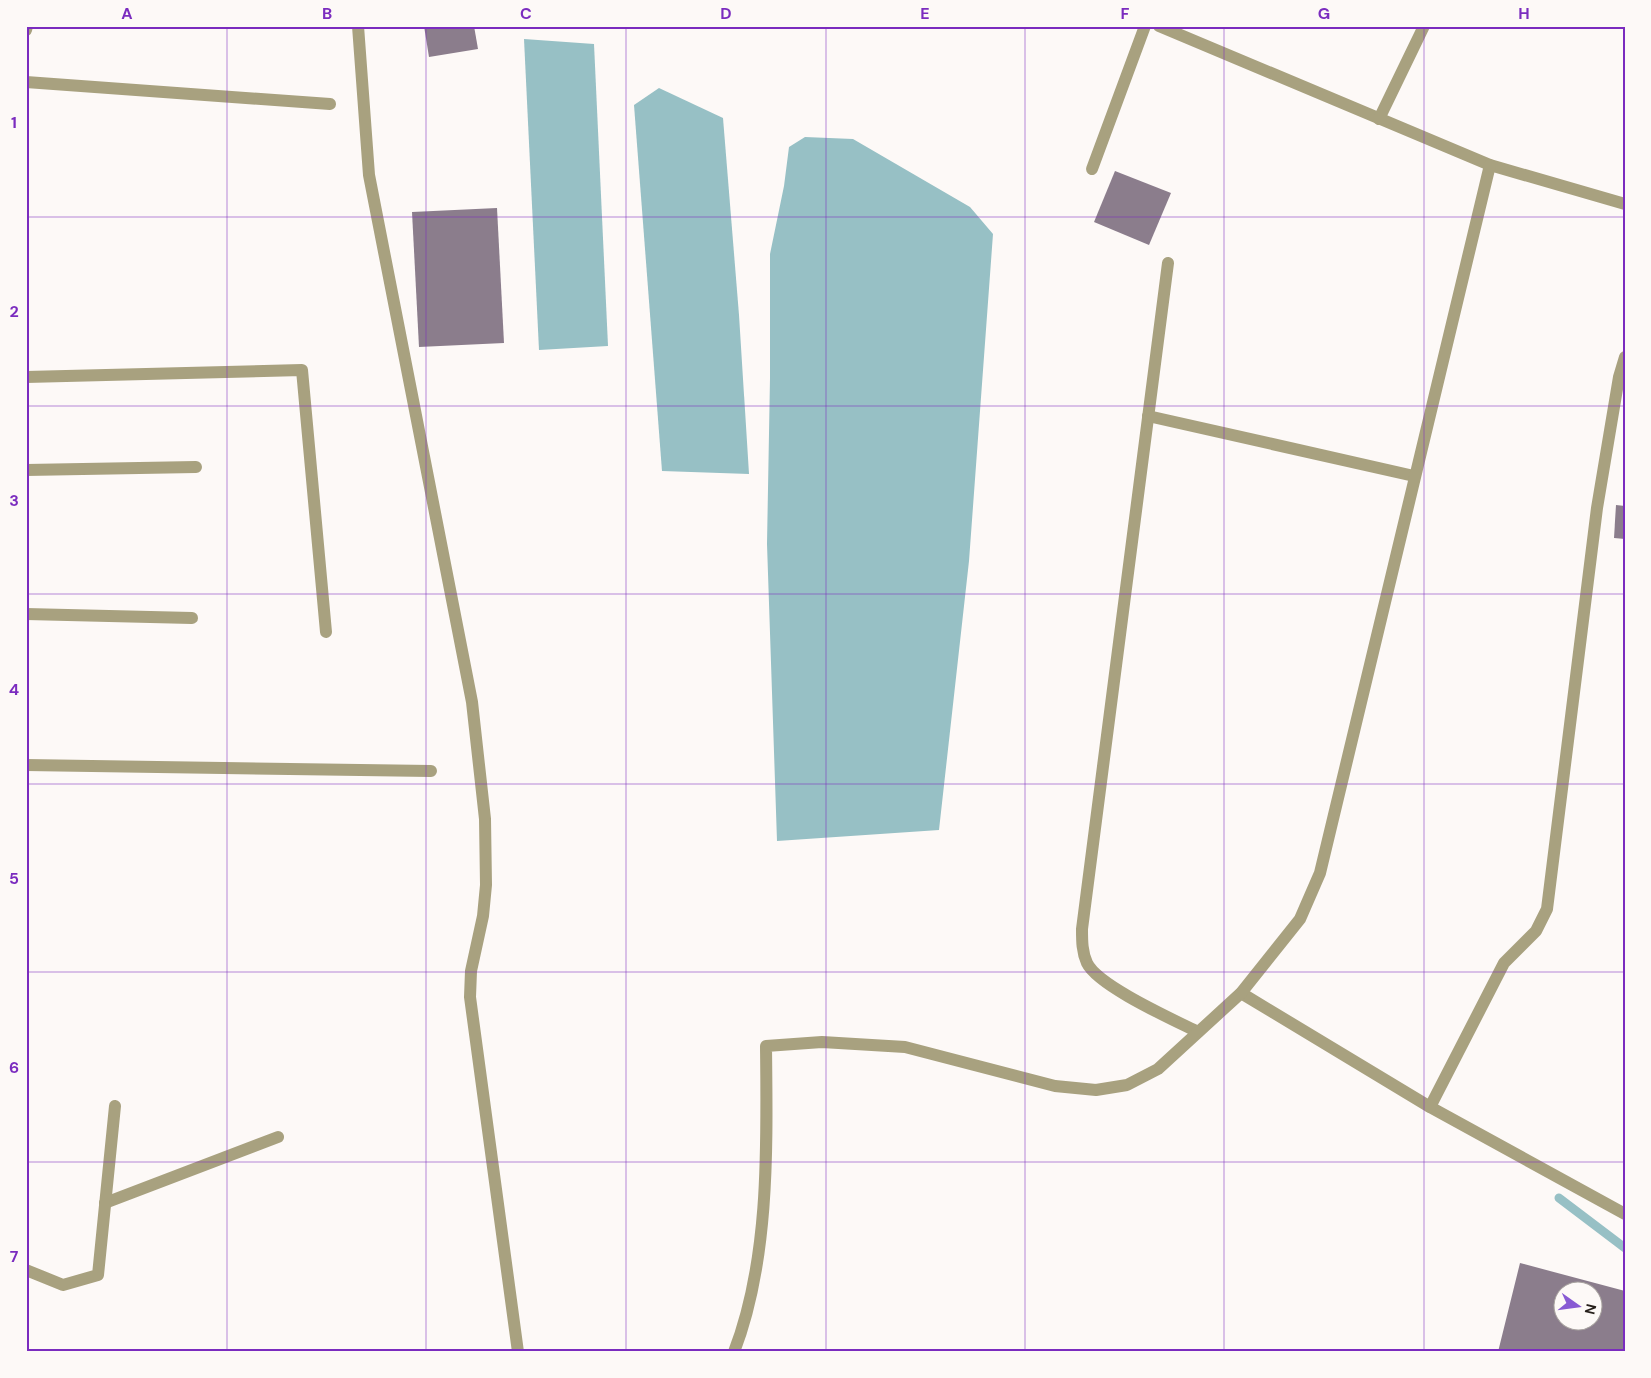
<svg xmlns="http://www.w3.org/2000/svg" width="1651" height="1378" font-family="'DM Sans',sans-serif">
<rect width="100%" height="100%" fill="#fdf9f7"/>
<!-- water -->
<g fill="#97c0c5">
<polygon points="524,39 594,44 608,346 539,350"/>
<polygon points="659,88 723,118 739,315 749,474 662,471 634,105"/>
<polygon points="805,137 853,139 970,207 993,234 969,561 939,830 777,841 767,544 770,378 770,254 784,186 789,147"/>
</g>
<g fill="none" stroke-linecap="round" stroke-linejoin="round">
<!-- stream -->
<polyline stroke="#97c0c5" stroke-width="9" points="1559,1198 1625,1248"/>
</g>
<!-- building -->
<g fill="#8b7d8c" fill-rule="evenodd">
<polygon points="424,26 474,26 478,49 429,57"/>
<polygon points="1115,171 1171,193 1149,245 1094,222"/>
<polygon points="497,208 504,343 419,347 412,212"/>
<polygon points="1616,505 1625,506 1625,539 1614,538"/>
<path d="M1520,1263L1625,1291V1352H1498ZM1564,1290H1594V1320H1564Z"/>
</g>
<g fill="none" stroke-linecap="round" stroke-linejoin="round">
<!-- minor -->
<g stroke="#a8a17f" stroke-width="12">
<polyline points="358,26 369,175 472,702 485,819 486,885 483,916 471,971 470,997 518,1352"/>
<polyline points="1159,26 1490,165 1625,204"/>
<polyline points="26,30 27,26"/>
<polyline points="26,82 330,104"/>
<polyline points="1379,119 1424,26"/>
<polyline points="1092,169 1145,26"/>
<path d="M1168,263L1082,929C1082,941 1082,952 1087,963C1098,986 1174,1020 1198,1032"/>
<polyline points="26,377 302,370 326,632"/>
<polyline points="1148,416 1414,476"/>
<polyline points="26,470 196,467"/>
<polyline points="26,614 192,618"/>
<polyline points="26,765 431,771"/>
<polyline points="1241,993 1430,1107 1625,1214"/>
<polyline points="1430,1107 1504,963 1536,931 1547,909 1597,508 1619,377 1625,357"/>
<polyline points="105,1203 278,1137"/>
<polyline points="26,1270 63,1285 98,1275 115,1106"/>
<path d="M734,1352C770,1259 767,1144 766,1046L822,1042L905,1047L1055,1086L1096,1090L1127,1085L1158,1069L1241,993L1300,919L1320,873L1490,165"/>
</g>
</g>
<!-- grid -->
<path fill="none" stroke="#7b2cbf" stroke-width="1" stroke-opacity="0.55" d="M227,26V1352M426,26V1352M626,26V1352M826,26V1352M1025,26V1352M1224,26V1352M1424,26V1352M26,217H1625M26,406H1625M26,594H1625M26,784H1625M26,972H1625M26,1162H1625"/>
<!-- border -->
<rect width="1651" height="1378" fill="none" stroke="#fdf9f7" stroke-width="55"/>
<!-- north arrow -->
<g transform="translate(1578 1306) rotate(104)"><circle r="24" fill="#fdf9f7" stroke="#a7a29f"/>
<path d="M0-4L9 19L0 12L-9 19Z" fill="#885ad3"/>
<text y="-8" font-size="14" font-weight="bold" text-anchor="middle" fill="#261f1a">N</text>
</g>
<rect x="28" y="28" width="1596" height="1322" fill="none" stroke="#7b2cbf" stroke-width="2"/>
<g font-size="16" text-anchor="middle" font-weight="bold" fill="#7b2cbf">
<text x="127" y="19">A</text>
<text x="327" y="19">B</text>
<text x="526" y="19">C</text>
<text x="726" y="19">D</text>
<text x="925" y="19">E</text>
<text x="1125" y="19">F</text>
<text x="1324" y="19">G</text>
<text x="1524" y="19">H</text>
<text x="14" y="128">1</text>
<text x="14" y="317">2</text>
<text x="14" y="506">3</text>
<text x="14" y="695">4</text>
<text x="14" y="884">5</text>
<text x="14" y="1073">6</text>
<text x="14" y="1262">7</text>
</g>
</svg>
